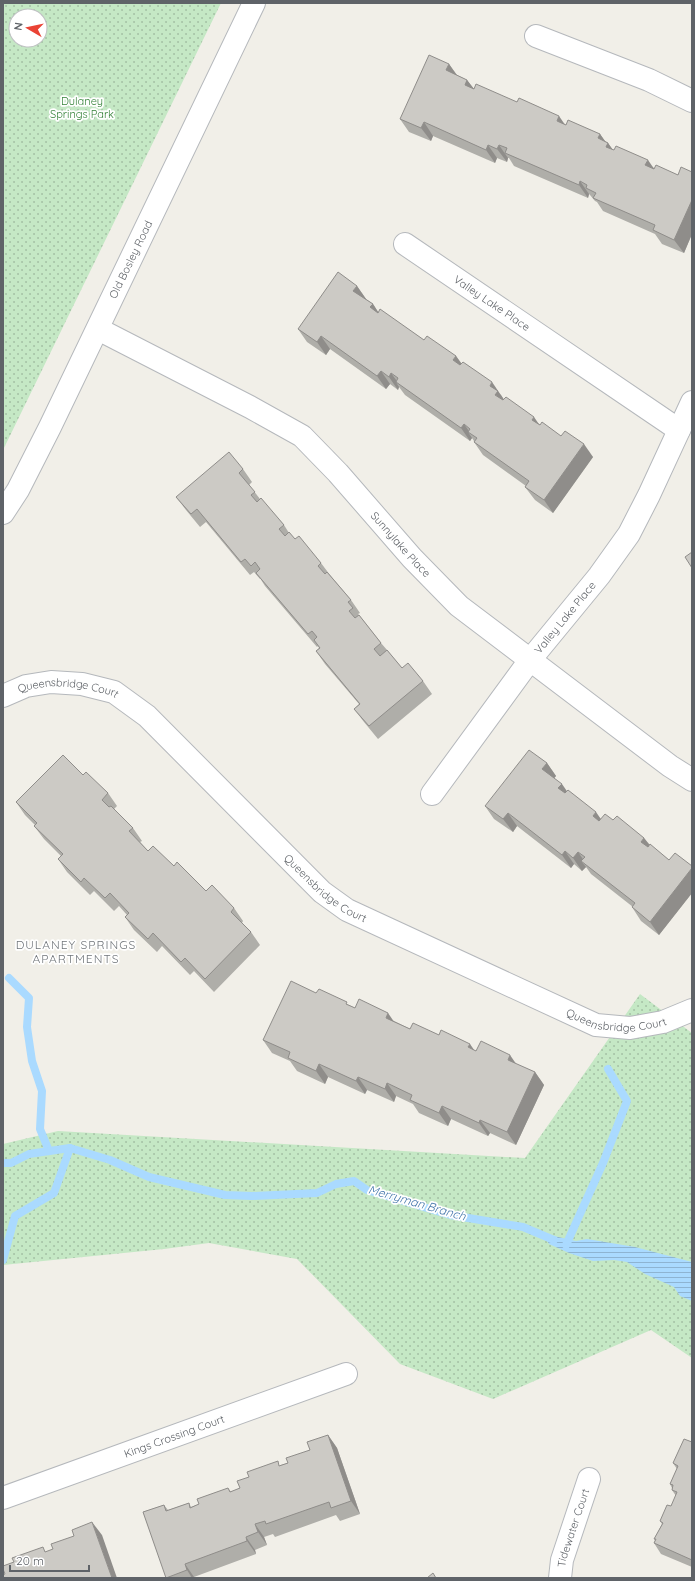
<svg xmlns="http://www.w3.org/2000/svg" width="695" height="1581" font-family="Quicksand,sans-serif">
<defs>
<pattern id="green-dots" width="8" height="8" patternUnits="userSpaceOnUse"><rect width="8" height="8" fill="#c5e8c5"/><path d="M2 2h.1M6 6h.1" fill="none" stroke="#a3c0a4" stroke-width="1.8" stroke-linecap="round"/></pattern>
<pattern id="water-rules" width="6" height="5" patternUnits="userSpaceOnUse"><rect width="6" height="5" fill="#aadaff"/><path d="M0 2.5h6" fill="none" stroke="#8eb4d2"/></pattern>
</defs>
<rect width="100%" height="100%" fill="#f1efe8"/>
<!-- green -->
<g fill="url(#green-dots)" fill-rule="evenodd">
<path d="M3,3H221L3,450ZM16,16H40V40H16Z"/>
<polygon points="640,994 692,1033 692,1358 651,1330 493,1399 400,1364 297,1259 209,1243 164,1249 3,1265 3,1144 58,1131 525,1158"/>
</g>
<!-- water -->
<polygon fill="url(#water-rules)" points="545,1234 576,1241 587,1239 635,1247 692,1262 692,1301 680,1296 674,1287 645,1274 627,1262 614,1260 593,1261 569,1253 549,1244 544,1236"/>
<g fill="none" stroke-linecap="round" stroke-linejoin="round">
<!-- stream -->
<g stroke="#aadaff" stroke-width="8">
<polyline points="9,978 29,998 27,1027 32,1061 42,1091 40,1129 49,1151"/>
<polyline points="3,1163 11,1163 29,1154 70,1148 110,1160 149,1177 225,1195 252,1196 317,1193 336,1184 354,1181 367,1190 450,1215 523,1227 554,1240"/>
<polyline points="566,1245 603,1163 627,1101 608,1069"/>
<polyline points="3,1260 15,1216 54,1193 70,1148"/>
</g>
<defs>
<g id="minor">
<polyline points="536,36 649,80 692,101"/>
<path id="s1" d="M405,244L679,430"/>
<path id="s2" d="M98,329L250,407L302,436L338,473L412,558L459,606L670,766L692,780"/>
<path id="s3" d="M3,513L18,490L50,427L254,3"/>
<path id="s4" d="M3,696L26,686L51,682L82,684L114,692L147,716L322,892L347,910L596,1025L630,1028L663,1022L692,1010"/>
<path id="s5" d="M432,794L530,660L599,576L629,534L649,495L692,402"/>
<path id="s6" d="M3,1498L346,1374"/>
<path id="s7" d="M560,1578L562,1560L589,1479"/>
</g>
</defs>
<!-- minor casing -->
<use href="#minor" stroke="#b5b8bc" stroke-width="24"/>
<!-- minor -->
<use href="#minor" stroke="#fff" stroke-width="22"/>
</g>
<!-- wall -->
<g fill="#afaea9">
<polygon points="449,64 457,75 467,80 474,89 565,125 600,134 605,141 608,143 613,150 654,168 678,175 692,172 692,234 684,253 662,244 655,234 603,211 597,202 595,201 590,195 589,194 588,198 514,166 509,158 508,158 507,162 497,158 495,163 433,136 431,141 409,132 400,119"/>
<polygon points="357,286 366,299 373,304 378,312 424,340 456,356 462,364 501,395 504,400 540,425 561,436 593,457 553,513 535,500 525,487 526,486 483,455 474,442 474,441 472,438 470,441 405,395 399,387 398,390 390,384 386,389 330,349 326,355 307,342 298,329"/>
<polygon points="243,469 252,482 249,485 260,499 284,525 289,533 295,539 321,563 330,575 351,600 360,613 358,614 359,615 381,643 387,650 402,668 423,681 432,694 378,739 364,722 354,709 359,704 325,664 316,651 319,648 318,646 317,647 265,586 260,578 260,579 254,572 250,575 206,522 200,527 186,510 176,497"/>
<polygon points="547,763 556,776 554,778 566,791 601,819 613,820 644,838 650,845 669,860 692,866 692,893 659,935 641,921 632,907 633,907 591,874 586,867 582,871 574,864 571,868 517,826 513,832 494,819 485,806"/>
<polygon points="83,775 108,793 117,806 114,809 133,828 142,841 140,842 148,851 174,866 206,891 234,908 243,921 242,923 251,932 260,945 214,992 194,971 190,975 162,946 157,952 134,930 125,917 127,915 119,906 114,911 94,891 90,895 67,872 58,859 61,856 44,839 34,826 35,825 25,815 16,802"/>
<polygon points="316,993 349,1005 355,1008 394,1021 410,1029 439,1035 476,1051 516,1064 535,1072 544,1085 516,1145 490,1133 488,1136 451,1119 448,1126 419,1113 413,1104 396,1096 394,1102 367,1090 365,1094 328,1077 325,1084 297,1071 290,1061 272,1053 263,1040"/>
<polygon points="328,1435 337,1448 360,1514 340,1521 336,1515 275,1537 273,1534 264,1537 267,1545 255,1550 256,1554 194,1577 194,1578 167,1578 143,1512 164,1505 168,1510 189,1503 191,1507 199,1504 228,1488 231,1492 240,1488 281,1465 288,1463 310,1450"/>
<polygon points="692,1442 692,1567 661,1554 654,1543 655,1540 654,1539 662,1524 660,1521 671,1506 676,1496 672,1490 672,1488 670,1484 677,1469 673,1463"/>
</g>
<!-- shaded-wall -->
<g fill="#8f8d8a">
<polygon points="449,64 458,77 446,70"/>
<polygon points="467,80 477,93 465,85"/>
<polygon points="559,116 568,129 557,121"/>
<polygon points="424,122 433,136 431,141 421,128"/>
<polygon points="600,134 607,144 608,143 617,156 615,160 598,138"/>
<polygon points="488,145 497,158 495,163 486,150"/>
<polygon points="499,145 508,158 507,162 497,149"/>
<polygon points="648,160 657,173 645,165"/>
<polygon points="580,181 589,194 588,198 579,185"/>
<polygon points="692,200 692,234 684,253 674,240"/>
<polygon points="357,286 366,299 363,304 353,291"/>
<polygon points="373,304 382,318 370,307"/>
<polygon points="321,336 330,349 326,355 317,342"/>
<polygon points="456,356 465,369 453,360"/>
<polygon points="381,371 390,384 386,389 377,376"/>
<polygon points="391,373 399,384 396,382 399,387 398,390 389,377"/>
<polygon points="492,382 507,404 505,408 490,386"/>
<polygon points="534,417 543,430 532,420"/>
<polygon points="464,424 471,434 468,432 472,438 470,441 461,428"/>
<polygon points="584,444 593,457 553,513 544,500"/>
<polygon points="547,763 556,776 551,782 542,769"/>
<polygon points="562,784 571,797 567,801 558,788"/>
<polygon points="596,812 605,825 602,829 593,816"/>
<polygon points="508,813 517,826 513,832 503,819"/>
<polygon points="644,838 654,851 650,855 641,842"/>
<polygon points="565,851 574,864 571,868 562,855"/>
<polygon points="578,852 587,865 581,861 586,867 582,871 573,858"/>
<polygon points="692,868 692,893 659,935 650,922"/>
<polygon points="388,1013 397,1026 386,1018"/>
<polygon points="470,1044 479,1057 468,1047"/>
<polygon points="510,1055 519,1068 508,1060"/>
<polygon points="319,1064 328,1077 325,1084 316,1071"/>
<polygon points="535,1072 544,1085 516,1145 507,1132"/>
<polygon points="358,1077 367,1090 365,1094 356,1081"/>
<polygon points="387,1083 396,1096 394,1102 385,1089"/>
<polygon points="442,1106 451,1119 448,1126 439,1113"/>
<polygon points="480,1120 490,1133 488,1136 479,1123"/>
<polygon points="328,1435 337,1448 360,1514 351,1501"/>
<polygon points="92,1522 102,1535 117,1578 112,1578"/>
<polygon points="255,1524 264,1537 267,1545 258,1532"/>
<polygon points="246,1537 255,1550 256,1554 247,1541"/>
<polygon points="185,1564 194,1577 194,1578 192,1578 187,1570"/>
</g>
<!-- building -->
<g fill="#cccac5" stroke="#8f8d8a">
<polygon points="429,55 449,64 446,70 467,80 465,85 474,89 476,84 517,102 519,98 559,116 557,121 566,125 568,120 600,134 598,138 608,143 606,147 614,150 616,146 648,160 645,165 654,169 656,165 678,175 681,167 692,172 692,200 674,240 653,230 655,225 593,198 596,193 586,188 587,185 580,181 579,185 505,153 507,148 499,145 497,149 488,145 486,150 424,122 421,128 400,119"/>
<polygon points="338,272 357,286 353,291 373,304 370,307 378,313 380,309 424,340 427,336 456,356 453,360 460,365 463,362 492,382 490,386 498,391 495,395 503,400 506,397 534,417 532,420 540,425 542,422 561,436 565,431 584,444 544,500 525,487 529,481 474,442 477,438 468,432 470,429 464,424 461,428 396,382 398,378 391,373 389,377 381,371 377,376 321,336 317,342 298,329"/>
<polygon points="229,452 243,469 239,473 255,492 251,495 257,502 261,498 284,525 279,529 285,536 289,532 295,539 299,536 321,563 318,566 325,574 327,572 351,600 348,602 353,608 349,611 355,618 359,615 381,643 374,649 380,656 387,650 402,668 408,663 423,681 369,726 354,709 360,704 316,651 320,648 314,640 317,637 312,631 308,634 256,573 260,569 255,562 251,566 245,559 241,562 197,509 191,514 176,497"/>
<polygon points="692,552 692,568 685,557"/>
<polygon points="529,750 547,763 542,769 562,784 558,788 565,793 568,790 596,812 593,816 599,821 605,814 613,820 617,816 644,838 641,842 648,847 650,844 669,860 675,853 692,866 692,868 650,922 632,907 635,903 581,861 585,857 578,852 573,858 565,851 562,855 508,813 503,819 485,806"/>
<polygon points="63,755 83,775 86,772 108,793 102,800 109,807 111,806 133,828 129,831 148,851 153,846 174,866 177,862 206,891 212,885 234,908 231,912 251,932 205,979 185,958 181,962 153,933 148,939 125,917 129,913 110,893 105,898 84,878 81,882 58,859 63,854 34,826 37,823 16,802"/>
<polygon points="291,981 316,993 319,989 347,1002 346,1004 355,1008 359,999 388,1013 386,1018 410,1029 413,1023 439,1035 441,1030 470,1044 468,1047 476,1051 481,1041 510,1055 508,1060 535,1072 507,1132 480,1120 479,1123 442,1106 439,1113 410,1100 412,1095 387,1083 385,1089 358,1077 356,1081 319,1064 316,1071 288,1058 290,1052 263,1040"/>
<polygon points="328,1435 351,1501 331,1508 329,1502 266,1524 265,1521 255,1524 258,1532 246,1537 247,1541 185,1564 187,1570 166,1578 143,1512 164,1505 166,1511 189,1503 190,1508 199,1504 197,1499 228,1488 230,1492 240,1488 237,1481 249,1477 247,1472 278,1461 279,1466 288,1463 286,1458 310,1450 307,1442"/>
<polygon points="684,1439 692,1442 692,1560 654,1543 656,1539 654,1539 663,1523 660,1521 667,1505 671,1506 677,1492 672,1490 673,1485 670,1484 678,1466 673,1463"/>
<polygon points="92,1522 112,1578 3,1578 3,1575 5,1574 3,1569 3,1566 14,1562 12,1558 43,1547 45,1552 53,1549 51,1544 74,1536 72,1530"/>
<polygon points="433,1573 436,1578 427,1578"/>
</g>
<g text-anchor="middle" stroke-width="3.5" stroke-linejoin="round" paint-order="stroke">
<!-- park labels -->
<g font-size="11" fill="#348238" stroke="#fff">
<text x="82" y="105">Dulaney<tspan x="82" dy="13">Springs Park</tspan></text>
</g>
<!-- street labels -->
<g font-size="11" fill="#5f6368" stroke="#fff">
<text dy="4" stroke="none"><textPath href="#s3" startOffset="284">Old Bosley Road</textPath></text>
<text dy="4" stroke="none"><textPath href="#s1" startOffset="105">Valley Lake Place</textPath></text>
<text dy="4" stroke="none"><textPath href="#s2" startOffset="377">Sunnylake Place</textPath></text>
<text dy="4" stroke="none"><textPath href="#s5" startOffset="221">Valley Lake Place</textPath></text>
<text dy="4" stroke="none"><textPath href="#s4" startOffset="68">Queensbridge Court</textPath></text>
<text dy="4" stroke="none"><textPath href="#s4" startOffset="404">Queensbridge Court</textPath></text>
<text dy="4" stroke="none"><textPath href="#s4" startOffset="728">Queensbridge Court</textPath></text>
<text dy="4" stroke="none"><textPath href="#s6" startOffset="182">Kings Crossing Court</textPath></text>
<text dy="4" stroke="none"><textPath href="#s7" startOffset="52">Tidewater Court</textPath></text>
</g>
<!-- neighbourhood labels -->
<g font-size="12" letter-spacing="1" fill="#70757a" stroke="#fff">
<text x="76" y="949">DULANEY SPRINGS<tspan x="76" dy="14">APARTMENTS</tspan></text>
</g>
<!-- water labels -->
<g font-size="12" font-style="italic" fill="#4174aa" stroke="#fff">
<text transform="translate(417 1203) rotate(16)" y="4">Merryman Branch</text>
</g>
</g>
<!-- border -->
<rect width="695" height="1581" fill="none" stroke="#5f6368" stroke-width="8"/>
<!-- north arrow -->
<g transform="translate(28 28) rotate(279)"><circle r="19" fill="#ffffff" stroke="#bfc1c3"/>
<path d="M0-3L7 15L0 10L-7 15Z" fill="#ea4335"/>
<text y="-6" font-size="11" font-weight="bold" text-anchor="middle" fill="#5f6368">N</text>
</g>
<!-- scale -->
<path d="M10 1565v6h79v-6" fill="none" stroke="#5f6368" stroke-width="2"/>
<text x="16" y="1565" font-size="12" fill="#5f6368" stroke="#ffffff" stroke-width="3" paint-order="stroke">20 m</text>
</svg>
